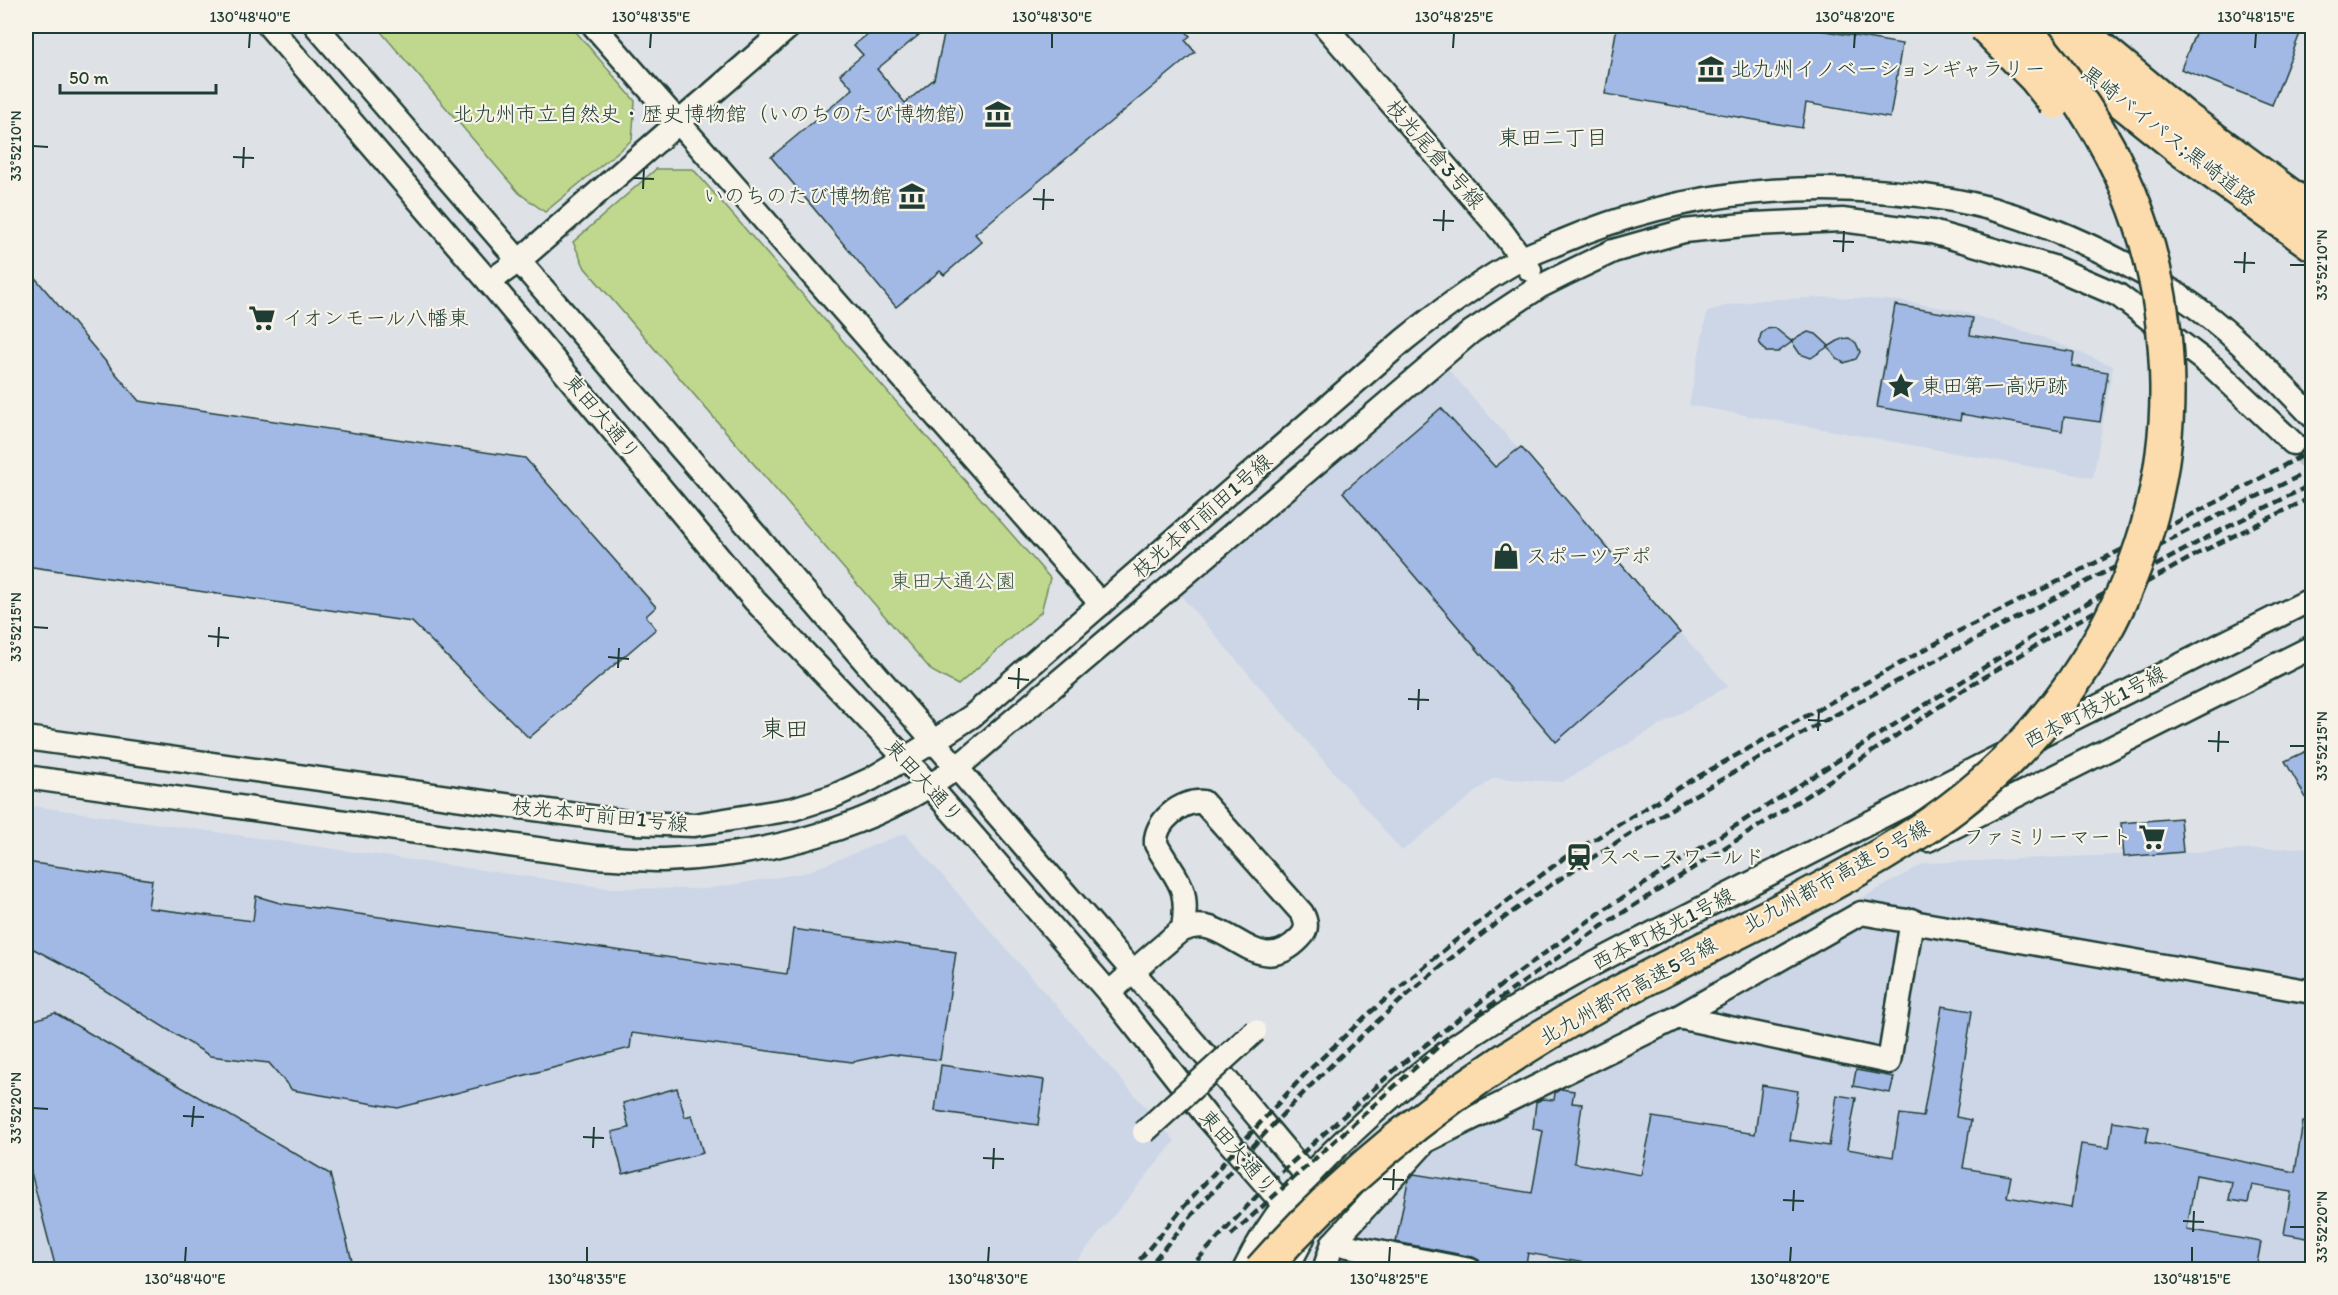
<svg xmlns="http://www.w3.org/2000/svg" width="2338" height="1295" font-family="Itim,'Klee One',sans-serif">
<rect width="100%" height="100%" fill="#dee2e7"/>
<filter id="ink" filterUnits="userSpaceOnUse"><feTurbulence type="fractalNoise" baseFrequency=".0167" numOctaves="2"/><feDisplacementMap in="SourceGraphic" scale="12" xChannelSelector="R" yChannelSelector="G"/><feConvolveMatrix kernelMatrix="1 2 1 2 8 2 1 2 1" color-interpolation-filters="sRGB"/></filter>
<g filter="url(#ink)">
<!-- built -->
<g fill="#ccd6e7">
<polygon points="1835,297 1902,301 1961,311 2037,335 2113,366 2093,478 1689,405 1707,312 1725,306 1761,300"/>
<polygon points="1447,368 1728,686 1562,782 1493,778 1402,851 1175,589"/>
<polygon points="26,805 608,888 705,889 804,873 905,833 1175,1141 1070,1269 26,1270"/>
<polygon points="2312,847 2312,1269 1339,1270 1385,1187 1491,1103 1925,863"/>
</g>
<!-- green -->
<g fill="#bfd88e" stroke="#6f8a61" stroke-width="1.5">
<polygon points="376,26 571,26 635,101 632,140 545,212 519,193"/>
<polygon points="656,169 693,169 1050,578 1041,612 958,685 932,671 585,268 573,242"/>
</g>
<!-- building -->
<g fill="#a2b9e6" stroke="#1f3d34" stroke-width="1.5">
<polygon points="878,26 930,26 877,69 905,103 934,79 946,26 1181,26 1190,36 1185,40 1195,52 975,234 982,242 944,275 940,271 896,307 771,157 853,89 840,74 863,55 854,45"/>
<polygon points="1617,26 1820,26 1820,30 1902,44 1890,118 1806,103 1802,128 1605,94"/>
<polygon points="2198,26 2303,26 2272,105 2181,69"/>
<polygon points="26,267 139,401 525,458 656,607 646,616 656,629 529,738 412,622 26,566"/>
<polygon points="1895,305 1973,318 1970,335 2074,352 2072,366 2108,372 2100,422 2064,417 2062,431 1961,414 1960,421 1877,407"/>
<polygon points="1775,328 1791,341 1808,332 1816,334 1829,346 1811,358 1800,354 1792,342 1778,352 1766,352 1759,342 1761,334 1766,329"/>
<polygon points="1849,338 1856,343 1860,352 1856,359 1844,363 1837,359 1828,347 1841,339"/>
<polygon points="1441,408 1495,467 1521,447 1680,633 1556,742 1343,492"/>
<polygon points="2313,748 2313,810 2285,761"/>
<polygon points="2180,818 2183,852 2124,857 2121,823"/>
<polygon points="26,862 152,880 148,908 253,921 256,896 280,903 787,974 793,929 956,952 940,1060 890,1054 852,1062 632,1033 630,1048 398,1108 292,1090 269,1063 210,1056 66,966 26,945"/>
<polygon points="1942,1006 1972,1011 1956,1117 1971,1120 1963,1168 2011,1176 2007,1197 2071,1208 2081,1144 2109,1148 2113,1121 2149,1127 2146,1142 2295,1172 2303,1122 2313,1122 2313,1239 2284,1234 2291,1192 2252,1185 2248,1203 2229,1200 2232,1182 2196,1175 2187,1229 2261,1242 2256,1269 1619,1269 1528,1253 1525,1269 1483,1269 1479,1260 1473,1257 1396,1242 1408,1181 1414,1174 1532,1193 1543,1131 1533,1129 1536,1102 1543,1099 1554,1100 1555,1093 1561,1089 1574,1091 1572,1103 1582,1104 1574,1163 1641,1175 1653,1117 1755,1134 1762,1085 1798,1091 1790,1140 1829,1146 1837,1095 1856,1098 1847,1149 1893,1157 1900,1114 1923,1117"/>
<polygon points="55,1013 330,1174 354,1269 56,1269 26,1153 26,1023"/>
<polygon points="941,1065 1044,1080 1038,1125 935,1111"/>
<polygon points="1856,1070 1894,1077 1890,1093 1853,1086"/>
<polygon points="677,1088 685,1117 692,1115 703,1153 623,1174 612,1132 629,1128 623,1103"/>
</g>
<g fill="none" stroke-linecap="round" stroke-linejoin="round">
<!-- minor-tunnel -->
<polyline stroke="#b8c1c3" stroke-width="22" stroke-dasharray="22 11" stroke-linecap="butt" points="2293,443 2312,464"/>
<defs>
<g id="minor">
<polyline points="269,26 489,282 755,601 905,758 955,815 1109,993 1208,1118 1283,1204 1318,1216"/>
<polyline points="316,26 1236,1091 1307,1176 1318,1216"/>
<polyline points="594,26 1101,604"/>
<polyline points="1325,26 1503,233 1530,270"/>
<polyline points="489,282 520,260 790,26"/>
<path d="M26,738L635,823L694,825L793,809L834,796L871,779L934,741L972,716L1404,340C1441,310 1479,282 1521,259C1534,252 1550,247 1563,241C1686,188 1821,178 1952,200C2025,212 2115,254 2177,294C2229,328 2270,372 2312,416"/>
<polyline points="2035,738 2312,599"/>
<path d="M26,777L595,857C618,858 641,860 664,860C768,856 873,828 958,767L1471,332L1539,287L1567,273L1613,251L1684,231L1754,224L1842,220L1932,232L2053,267L2118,295L2215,369L2293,443"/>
<polyline points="1928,840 2312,647"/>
<path d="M1109,993C1128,976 1146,960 1165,944C1170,940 1177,932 1183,930C1227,909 1255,985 1300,938C1308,930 1307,922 1302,913L1203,802C1181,800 1154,822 1156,844C1176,881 1190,883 1183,929"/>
<polyline points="1678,1017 1889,1062 1912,920"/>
<polyline points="1333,1243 1470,1270"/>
<path d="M1244,1270C1272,1212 1307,1175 1353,1132C1386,1101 1420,1071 1457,1045C1540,988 1633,944 1722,898C1815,851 1908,803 2000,756"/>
<polyline points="1286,1270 1303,1238"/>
<polyline points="1324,1270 1333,1243 1426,1141 1678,1017 1861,913 2312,992"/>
</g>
<g id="highway">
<polyline points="2073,26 2183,117 2312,212"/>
<polyline points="2032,29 2181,149 2312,243"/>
</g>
</defs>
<!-- minor casing -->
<use href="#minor" stroke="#1f3d34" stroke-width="27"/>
<!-- highway casing -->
<use href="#highway" stroke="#1f3d34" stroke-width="38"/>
<!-- minor -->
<use href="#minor" stroke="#f7f3e8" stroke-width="22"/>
<!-- highway -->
<use href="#highway" stroke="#fcdcac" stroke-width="33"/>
<!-- rail -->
<g stroke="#1f3d34" stroke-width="4.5" stroke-dasharray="9 4.5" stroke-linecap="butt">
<polyline points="1477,1015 1605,924 1817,789 1974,683 2076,622 2199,553 2312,497"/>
<polyline points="1231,1235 1451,1035"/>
<polyline points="1131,1270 1193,1196 1306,1073 1366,1016 1455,941 1564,858 1685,784 1949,636 2219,501 2312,450"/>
<path d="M1146,1270C1243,1152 1348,1038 1469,944C1581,858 1705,788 1828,719C1987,631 2148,549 2312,470"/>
<polyline points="1188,1270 1267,1185 1398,1067 1504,983 1605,909 2071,612 2206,538 2312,484"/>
</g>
<defs>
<polyline id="minor-bridge" points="1144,1132 1255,1031"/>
<g id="highway-bridge">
<polyline points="1985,26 2036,78 2055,102"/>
<path d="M1261,1270C1355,1163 1469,1076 1593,1007C1703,945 1824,896 1929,825C2073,727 2169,562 2167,386C2165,242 2116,132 2021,26"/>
</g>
</defs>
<!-- minor-bridge casing -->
<use href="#minor-bridge" stroke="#1f3d34" stroke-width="27" stroke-linecap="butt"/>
<!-- highway-bridge casing -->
<use href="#highway-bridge" stroke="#1f3d34" stroke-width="38" stroke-linecap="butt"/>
<!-- minor-bridge -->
<use href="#minor-bridge" stroke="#f7f3e8" stroke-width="22"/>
<!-- highway-bridge -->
<use href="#highway-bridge" stroke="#fcdcac" stroke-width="33"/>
</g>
</g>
<!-- ticks -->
<path fill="none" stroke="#1f3d34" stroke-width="2" d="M249,48L250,33M650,48L651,33M1052,48V33M1453,48L1454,33M1854,48L1855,33M2255,48L2256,33M33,146L48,147M233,157L254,158M243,168L244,147M633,178L654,179M643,189L644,168M1033,199L1054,200M1043,210L1044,189M1433,220L1454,221M1443,231L1444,210M1833,241L1854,242M1843,252L1844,231M2234,262L2255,263M2290,265H2305M2244,273L2245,252M33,627L48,628M208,636L229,638M218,647L219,627M608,657L629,659M618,668L619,648M1008,678L1029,680M1018,689L1019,668M1408,699L1429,700M1418,710L1419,689M1808,720L1829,721M1818,731L1819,710M2208,741L2229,742M2290,746H2305M2218,752L2219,731M33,1108L48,1109M183,1116L204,1117M192,1127L194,1106M583,1137L604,1138M593,1148L594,1127M983,1158L1004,1159M993,1169L994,1148M1383,1179L1404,1180M1393,1190L1394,1169M1783,1200L1804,1201M1793,1211L1794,1190M2183,1221L2204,1222M2290,1227H2305M2193,1232L2194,1211M185,1262L186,1247M587,1262V1247M988,1262L989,1247M1389,1262L1390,1247M1790,1262L1791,1247M2192,1262V1247"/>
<!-- icons -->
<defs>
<symbol id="museum-bare" viewBox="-9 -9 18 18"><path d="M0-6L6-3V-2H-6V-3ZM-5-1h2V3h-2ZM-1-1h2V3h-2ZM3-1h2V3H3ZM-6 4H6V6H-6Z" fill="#1f3d34" stroke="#f7f3e8" stroke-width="2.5" paint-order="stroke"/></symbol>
<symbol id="supermarket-bare" viewBox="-9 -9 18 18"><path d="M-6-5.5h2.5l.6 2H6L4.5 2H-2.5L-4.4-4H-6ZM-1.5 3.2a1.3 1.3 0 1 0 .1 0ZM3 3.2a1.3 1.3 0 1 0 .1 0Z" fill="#1f3d34" stroke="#f7f3e8" stroke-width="2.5" paint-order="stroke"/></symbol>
<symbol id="sight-bare" viewBox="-9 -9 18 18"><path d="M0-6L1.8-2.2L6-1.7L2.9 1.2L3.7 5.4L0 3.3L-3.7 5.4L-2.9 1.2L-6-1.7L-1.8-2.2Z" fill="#1f3d34" stroke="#f7f3e8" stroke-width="2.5" paint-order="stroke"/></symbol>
<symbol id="shop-bare" viewBox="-9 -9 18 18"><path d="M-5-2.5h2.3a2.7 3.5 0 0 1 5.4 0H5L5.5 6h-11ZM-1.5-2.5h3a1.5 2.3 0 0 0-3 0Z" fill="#1f3d34" stroke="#f7f3e8" stroke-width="2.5" paint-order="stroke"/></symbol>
<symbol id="station-bare" viewBox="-9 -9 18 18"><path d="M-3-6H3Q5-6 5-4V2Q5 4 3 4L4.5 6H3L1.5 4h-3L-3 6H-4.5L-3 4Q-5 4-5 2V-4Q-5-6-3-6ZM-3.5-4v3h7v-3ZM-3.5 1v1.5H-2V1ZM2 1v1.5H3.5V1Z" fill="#1f3d34" stroke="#f7f3e8" stroke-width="2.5" paint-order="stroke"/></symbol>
</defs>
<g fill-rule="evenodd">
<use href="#museum-bare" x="1692" y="50" width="38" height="38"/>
<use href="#museum-bare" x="979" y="95" width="38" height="38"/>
<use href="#museum-bare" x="893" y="177" width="38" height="38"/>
<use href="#supermarket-bare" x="243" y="299" width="38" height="38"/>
<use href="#sight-bare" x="1882" y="367" width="38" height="38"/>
<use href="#shop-bare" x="1487" y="537" width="38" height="38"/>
<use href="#supermarket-bare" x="2133" y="818" width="38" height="38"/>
<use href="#station-bare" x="1560" y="838" width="38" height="38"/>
</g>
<g text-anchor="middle" stroke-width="4.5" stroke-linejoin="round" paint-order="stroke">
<!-- poi labels -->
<g font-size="21" fill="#1f3d34" stroke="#f7f3e8" text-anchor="start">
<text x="1731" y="76">北九州イノベーションギャラリー</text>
<text x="978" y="121" text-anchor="end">北九州市立自然史・歴史博物館（いのちのたび博物館）</text>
<text x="892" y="203" text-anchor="end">いのちのたび博物館</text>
<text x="282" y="325">イオンモール八幡東</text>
<text x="1921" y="393">東田第一高炉跡</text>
<text x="1526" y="563">スポーツデポ</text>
<text x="2132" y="844" text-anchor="end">ファミリーマート</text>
<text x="1599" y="864">スペースワールド</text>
</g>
<!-- street labels -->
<g font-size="21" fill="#1f3d34" stroke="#f7f3e8">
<text transform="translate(2169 136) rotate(38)" y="7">黒崎バイパス;黒崎道路</text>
<text transform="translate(1435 154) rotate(49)" y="7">枝光尾倉3号線</text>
<text transform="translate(602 417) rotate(50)" y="7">東田大通り</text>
<text transform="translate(1202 516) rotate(-41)" y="7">枝光本町前田1号線</text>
<text transform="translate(2095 707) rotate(-27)" y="7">西本町枝光1号線</text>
<text transform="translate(924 781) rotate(48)" y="7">東田大通り</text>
<text transform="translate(600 815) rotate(6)" y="7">枝光本町前田1号線</text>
<text transform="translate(1836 876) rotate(-29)" y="7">北九州都市高速５号線</text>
<text transform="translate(1663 929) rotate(-27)" y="7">西本町枝光1号線</text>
<text transform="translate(1628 991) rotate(-29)" y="7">北九州都市高速5号線</text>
<text transform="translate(1238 1152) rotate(49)" y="7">東田大通り</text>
</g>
<!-- park labels -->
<g font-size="21" fill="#3f5c46" stroke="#f7f3e8">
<text x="953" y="588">東田大通公園</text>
</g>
<!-- neighbourhood labels -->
<g font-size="22" fill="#1f3d34" stroke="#f7f3e8">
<text x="1553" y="145">東田二丁目</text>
</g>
<!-- quarter labels -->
<g font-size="24" fill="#1f3d34" stroke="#f7f3e8">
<text x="785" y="737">東田</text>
</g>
</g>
<!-- margin -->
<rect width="2338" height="1295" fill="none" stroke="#f7f3e8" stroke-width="66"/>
<!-- scale -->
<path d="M60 84v9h156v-9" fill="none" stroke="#1f3d34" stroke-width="3"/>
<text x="69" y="84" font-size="18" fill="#1f3d34" stroke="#f7f3e8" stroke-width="4.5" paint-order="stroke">50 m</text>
<rect x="33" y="33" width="2272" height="1229" fill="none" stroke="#1f3d34" stroke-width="2"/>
<g font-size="15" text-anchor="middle" fill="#1f3d34">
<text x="250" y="22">130°48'40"E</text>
<text x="651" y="22">130°48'35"E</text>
<text x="1052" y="22">130°48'30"E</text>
<text x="1454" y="22">130°48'25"E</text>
<text x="1855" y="22">130°48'20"E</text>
<text x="2256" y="22">130°48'15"E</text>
<text transform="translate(16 146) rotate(-90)" y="5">33°52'10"N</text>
<text transform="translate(2322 265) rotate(-90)" y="5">33°52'10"N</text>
<text transform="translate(16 627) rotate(-90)" y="5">33°52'15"N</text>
<text transform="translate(2322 746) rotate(-90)" y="5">33°52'15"N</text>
<text transform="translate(16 1108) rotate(-90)" y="5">33°52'20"N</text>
<text transform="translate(2322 1227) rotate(-90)" y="5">33°52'20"N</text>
<text x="185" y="1284">130°48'40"E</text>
<text x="587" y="1284">130°48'35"E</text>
<text x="988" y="1284">130°48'30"E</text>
<text x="1389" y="1284">130°48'25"E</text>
<text x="1790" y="1284">130°48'20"E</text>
<text x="2192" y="1284">130°48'15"E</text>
</g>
</svg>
